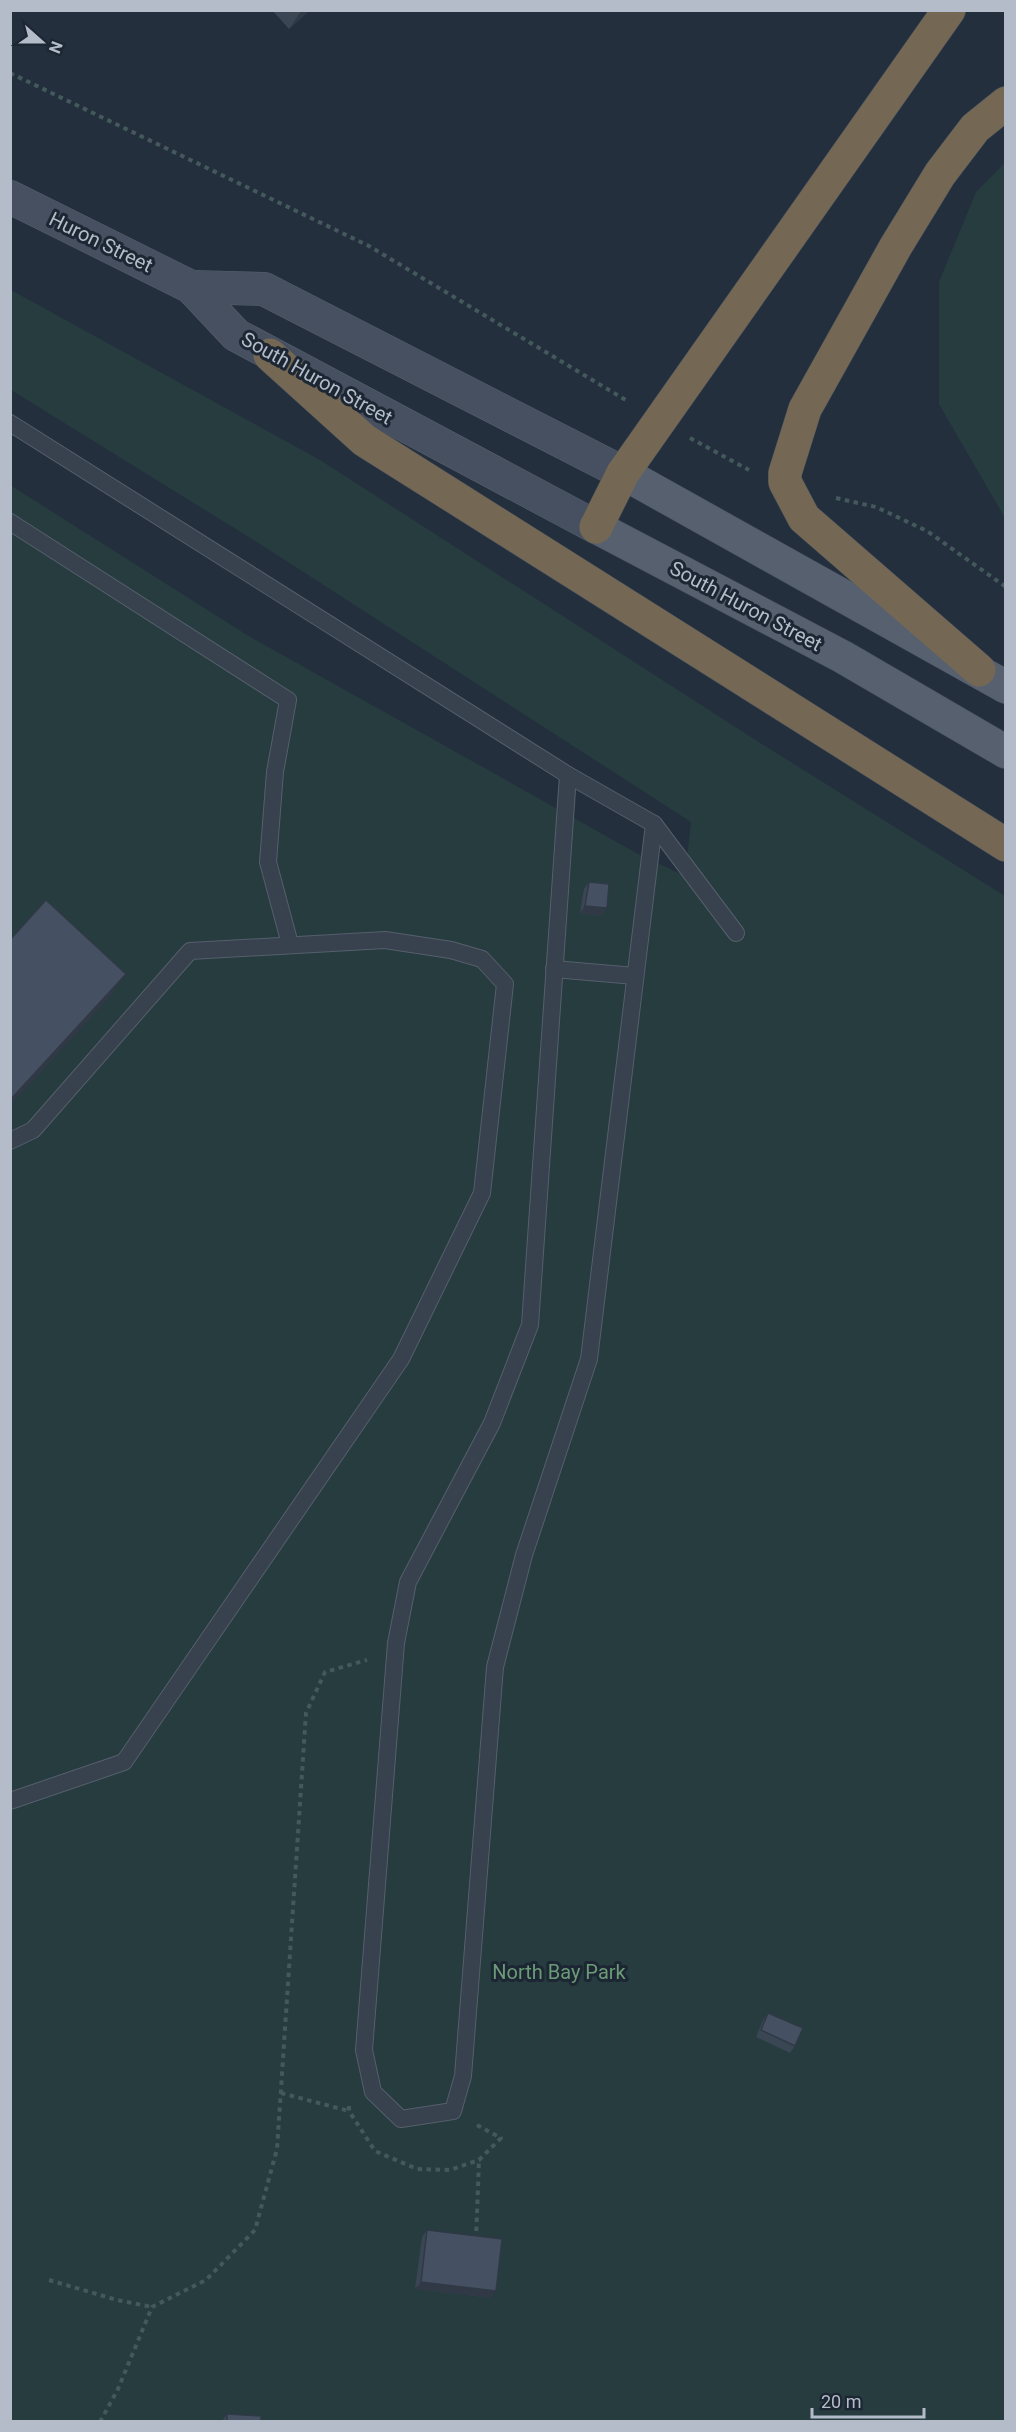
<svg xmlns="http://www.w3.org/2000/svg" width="1016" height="2432" font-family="Roboto,sans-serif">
<rect width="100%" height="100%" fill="#242f3e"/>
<!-- green -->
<g fill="#263c3f">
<polygon points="1005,163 1005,518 939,404 939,282 976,192"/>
<polygon points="11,290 320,460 754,739 1005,896 1005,2421 11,2421 10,485 247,635 638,854 685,876 691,822 260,544 11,390"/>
</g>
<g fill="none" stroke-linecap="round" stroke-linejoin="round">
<defs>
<g id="service">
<polyline points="10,423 568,775 654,824 736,933"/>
<polyline points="10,522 288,700 275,772 268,862 290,944"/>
<polyline points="568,775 530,1325 492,1423 408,1582 396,1643 364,2050 373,2092 401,2119 453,2111 463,2076 495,1667 524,1555 589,1359 654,824"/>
<polyline points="554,969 635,976"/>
<polyline points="10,1141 33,1130 190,951 385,940 451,950 482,959 505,984 482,1193 401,1359 124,1762 10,1801"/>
</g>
<g id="secondary">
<polyline points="10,197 191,287 236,335 596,527"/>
<polyline points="191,287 264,289 623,473"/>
</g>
<g id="primary">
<polyline points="623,473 1006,687"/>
<polyline points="596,527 843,657 1006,752"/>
</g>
<g id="motorway">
<polyline points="270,355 364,440 1006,845"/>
<polyline points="596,527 623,473 949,10"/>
<polyline points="979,670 804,518 785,482 785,473 805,409 896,246 940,174 975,128 1006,103"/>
</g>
</defs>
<!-- service casing -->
<use href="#service" stroke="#565f6c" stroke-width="18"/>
<!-- secondary casing -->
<use href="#secondary" stroke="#565f6c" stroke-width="34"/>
<!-- primary casing -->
<use href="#primary" stroke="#414a57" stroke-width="34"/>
<!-- motorway casing -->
<use href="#motorway" stroke="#434c59" stroke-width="34"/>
<!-- path -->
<g stroke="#44595c" stroke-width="4" stroke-dasharray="4.5 4.5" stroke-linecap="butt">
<polyline points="10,73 369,246 629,402"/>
<polyline points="690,438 749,470"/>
<polyline points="836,498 876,507 927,531 1006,587"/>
<polyline points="281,2093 349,2111"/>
<polyline points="349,2106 349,2111 375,2151 417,2169 450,2170 479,2160 501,2138 477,2125"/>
<polyline points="476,2240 479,2160"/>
<polyline points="49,2280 117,2300 152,2307"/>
<polyline points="100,2422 118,2389 152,2307 206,2280 255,2230 277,2149 306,1713 325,1672 367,1660"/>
</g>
<!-- service -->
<use href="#service" stroke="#38414e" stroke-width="16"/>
<!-- secondary -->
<use href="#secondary" stroke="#465061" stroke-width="33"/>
<!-- primary -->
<use href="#primary" stroke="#56606e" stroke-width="33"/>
<!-- motorway -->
<use href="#motorway" stroke="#746855" stroke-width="33"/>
</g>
<!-- wall -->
<g fill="#3b4654">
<polygon points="272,10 310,10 289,29"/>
<polygon points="589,882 607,908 601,916 580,913 584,889"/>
<polygon points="768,2013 795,2046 790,2053 756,2037 763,2020"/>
<polygon points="427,2230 491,2298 415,2289 422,2237"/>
<polygon points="227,2414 261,2421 222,2421"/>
</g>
<!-- shaded-wall -->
<g fill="#303945">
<polygon points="302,10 310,10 289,29"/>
<polygon points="585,906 607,908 601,916 580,913"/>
<polygon points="126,974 108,999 10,1106 10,1100"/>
<polygon points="421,2282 496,2291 491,2298 415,2289"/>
</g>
<!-- building -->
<g fill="#455162" stroke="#303945" stroke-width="1.5">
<polygon points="589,882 609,884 607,908 585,906"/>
<polygon points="46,900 126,974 10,1100 10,940"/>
<polygon points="768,2013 803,2028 795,2046 761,2030"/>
<polygon points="427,2230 502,2239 496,2291 421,2282"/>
<polygon points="227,2414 261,2416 261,2421 227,2421"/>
</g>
<g text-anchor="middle" stroke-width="6" stroke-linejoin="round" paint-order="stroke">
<!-- street labels -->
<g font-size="20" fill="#b4bcc9" stroke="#1d2633">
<text transform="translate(101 242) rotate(26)" y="7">Huron Street</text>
<text transform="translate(317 378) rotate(29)" y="7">South Huron Street</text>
<text transform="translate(746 606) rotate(28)" y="7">South Huron Street</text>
</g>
<!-- park labels -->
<g font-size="20" fill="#6b9a76" stroke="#1d2633">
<text x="559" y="1979">North Bay Park</text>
</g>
</g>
<!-- border -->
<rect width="1016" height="2432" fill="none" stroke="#b4bcc9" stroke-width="24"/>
<!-- north arrow -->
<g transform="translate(42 42) rotate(111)" stroke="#1d2633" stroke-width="4.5" paint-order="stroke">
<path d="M0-4.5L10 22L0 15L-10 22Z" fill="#b4bcc9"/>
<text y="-9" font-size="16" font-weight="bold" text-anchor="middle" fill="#b4bcc9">N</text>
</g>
<!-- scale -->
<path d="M812 2408v9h112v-9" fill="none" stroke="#b4bcc9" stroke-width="3"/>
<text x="821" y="2408" font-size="18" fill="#b4bcc9" stroke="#1d2633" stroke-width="4.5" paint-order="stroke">20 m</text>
</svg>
